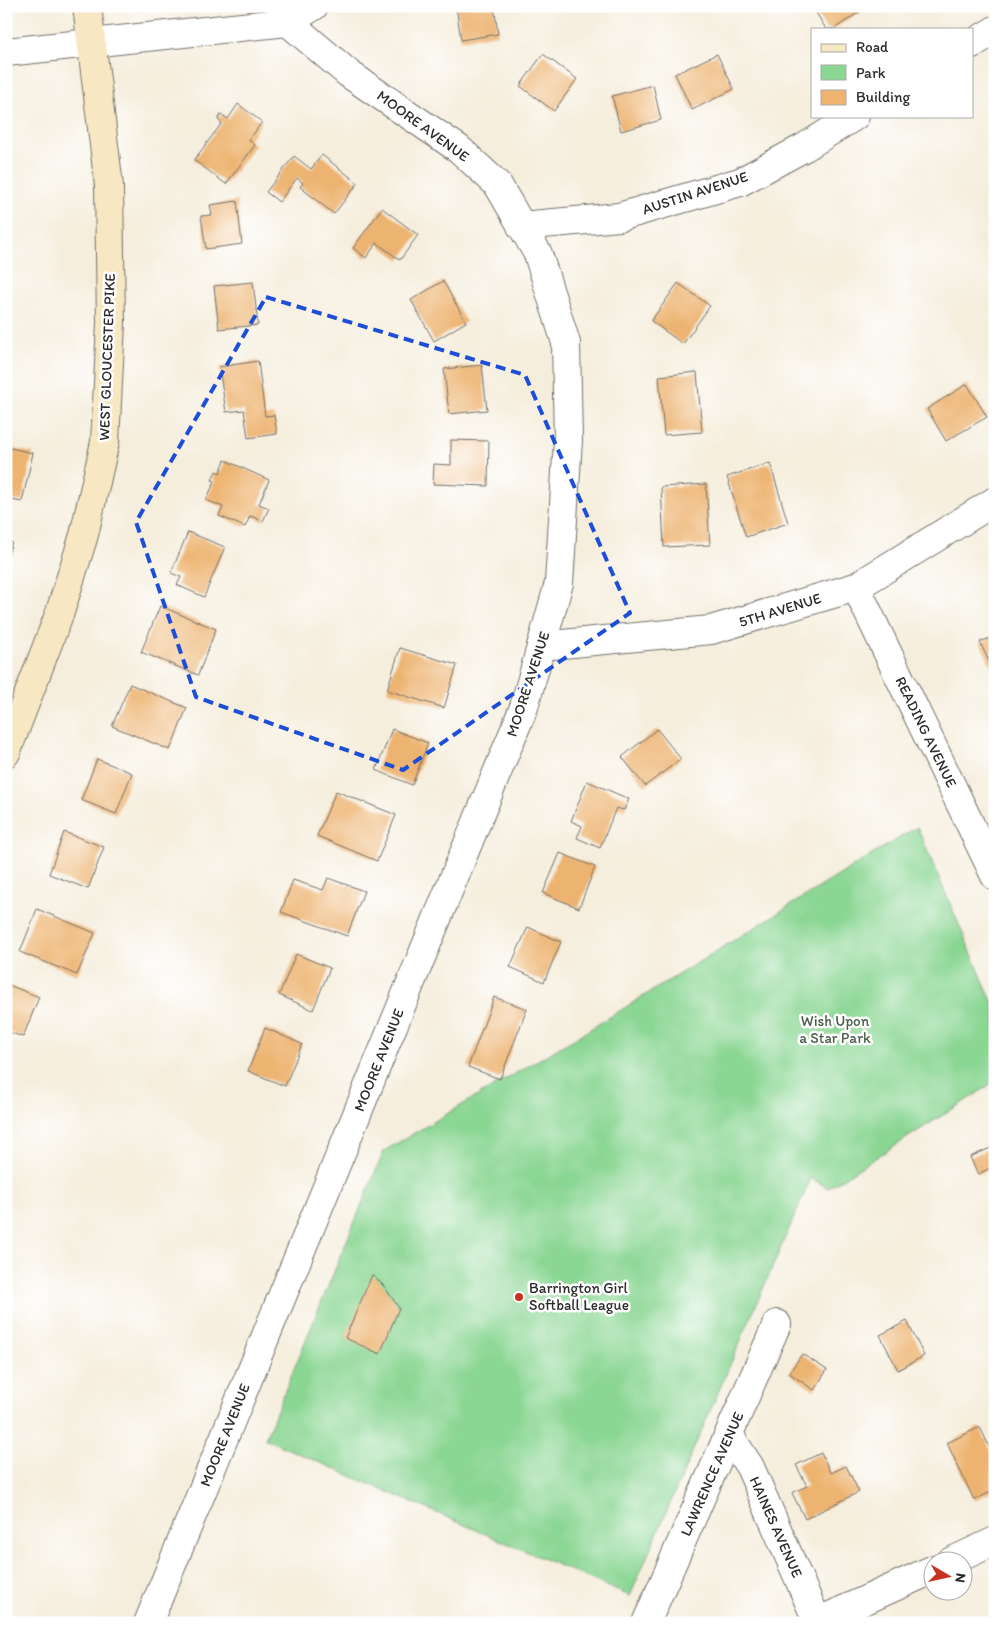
<svg xmlns="http://www.w3.org/2000/svg" width="1001" height="1629" font-family="Itim,sans-serif">
<rect width="100%" height="100%" fill="#fff"/>
<filter id="ink" filterUnits="userSpaceOnUse"><feTurbulence type="fractalNoise" baseFrequency=".02" numOctaves="2"/><feDisplacementMap in="SourceGraphic" scale="10" xChannelSelector="R" yChannelSelector="G"/><feConvolveMatrix kernelMatrix="1 2 1 2 8 2 1 2 1" color-interpolation-filters="sRGB"/></filter>
<filter id="wash" filterUnits="userSpaceOnUse"><feTurbulence type="fractalNoise" baseFrequency=".0096" numOctaves="4" result="noise"/><feDisplacementMap in="SourceGraphic" scale="20" xChannelSelector="R" yChannelSelector="G"/><feGaussianBlur stdDeviation="1.12" result="paint"/><feColorMatrix in="noise" values="0 0 0 0 0 0 0 0 0 0 0 0 0 0 0 0 0 1.4 0 .05"/><feComposite in="paint" operator="in"/></filter>
<g filter="url(#wash)">
<rect width="100%" height="100%" fill="#f5eedd"/>
<!-- green -->
<polygon fill="#8ad693" stroke="#5a805f" points="917,827 995,1008 995,1082 828,1188 811,1178 630,1596 265,1439 384,1151 584,1033"/>
<g id="blocks">
<!-- building -->
<g fill="#edb36f">
<polygon points="456,6 494,6 498,34 461,40"/>
<polygon points="812,6 866,6 867,7 834,29 826,29"/>
<polygon points="543,54 577,79 554,111 520,86"/>
<polygon points="717,54 734,89 692,110 675,74"/>
<polygon points="653,85 661,120 621,131 612,96"/>
<polygon points="238,104 262,122 249,140 255,145 226,184 194,160 222,123 218,120 221,114 228,119"/>
<polygon points="322,155 358,183 334,214 300,187 303,183 297,178 279,202 266,192 294,156 311,169"/>
<polygon points="237,201 242,244 206,249 201,216 212,215 210,205"/>
<polygon points="382,208 418,235 400,260 377,243 366,258 353,248"/>
<polygon points="443,281 466,322 434,341 411,300"/>
<polygon points="253,282 258,325 219,329 214,286"/>
<polygon points="678,283 710,306 683,344 651,321"/>
<polygon points="258,361 265,416 274,415 277,434 248,438 244,410 226,412 219,367"/>
<polygon points="482,365 487,410 449,414 444,369"/>
<polygon points="697,372 702,432 664,435 659,376"/>
<polygon points="967,384 987,417 946,441 927,409"/>
<polygon points="451,440 489,441 488,486 433,484 434,464 451,465"/>
<polygon points="6,447 33,453 22,502 6,499"/>
<polygon points="225,460 269,480 259,504 269,508 263,521 250,516 245,527 219,516 223,507 206,500 215,481 212,480 216,471 220,473"/>
<polygon points="770,463 788,523 746,537 727,477"/>
<polygon points="706,484 710,545 664,547 661,487"/>
<polygon points="188,532 225,547 204,597 177,585 181,577 171,573"/>
<polygon points="6,540 12,542 7,558 6,558"/>
<polygon points="160,606 216,629 198,675 141,652"/>
<polygon points="995,636 995,675 980,642"/>
<polygon points="400,648 457,665 444,708 387,690"/>
<polygon points="130,684 187,708 170,750 112,726"/>
<polygon points="392,729 428,743 412,785 376,770"/>
<polygon points="657,729 681,759 645,786 622,757"/>
<polygon points="97,759 132,773 116,814 81,800"/>
<polygon points="587,781 629,799 624,810 616,808 600,848 577,838 582,826 571,821"/>
<polygon points="336,791 396,815 377,861 317,836"/>
<polygon points="64,832 104,847 88,889 49,874"/>
<polygon points="560,853 595,867 579,908 543,893"/>
<polygon points="328,878 364,891 347,936 281,912 293,880 323,890"/>
<polygon points="37,909 95,933 77,975 20,952"/>
<polygon points="528,927 561,942 544,982 510,967"/>
<polygon points="296,954 330,968 313,1010 279,995"/>
<polygon points="6,984 39,997 23,1037 6,1031"/>
<polygon points="494,997 527,1009 500,1079 468,1067"/>
<polygon points="265,1028 302,1044 285,1086 248,1071"/>
<polygon points="995,1146 995,1166 978,1174 970,1157"/>
<polygon points="372,1275 383,1285 399,1308 380,1354 345,1338"/>
<polygon points="907,1321 924,1356 898,1370 880,1335"/>
<polygon points="802,1354 827,1370 814,1390 789,1373"/>
<polygon points="980,1427 995,1459 995,1490 974,1500 947,1443"/>
<polygon points="821,1453 831,1473 846,1466 859,1492 805,1519 792,1493 807,1486 796,1465"/>
</g>
</g>
</g>
<g filter="url(#ink)">
<use href="#blocks" fill-opacity="0" stroke="#726f69" stroke-width="1"/>
<g fill="none" stroke-linecap="round" stroke-linejoin="round">
<defs>
<g id="street">
<polyline points="288,22 314,6"/>
<polyline points="972,44 995,30"/>
<polyline points="6,52 288,22 349,74 459,149 498,185 538,254 566,343 568,440 559,583 524,707 148,1623"/>
<polyline points="521,226 619,217 740,182 805,147 855,116"/>
<polyline points="856,587 995,876"/>
<polyline points="541,646 711,630 856,587 995,501"/>
<polyline points="729,1435 750,1467 818,1623"/>
<polyline points="950,1562 995,1541"/>
<polyline points="817,1622 934,1569"/>
<polyline points="646,1623 777,1324"/>
</g>
<polyline id="secondary" points="6,753 60,612 84,535 105,442 111,323 109,186 87,6"/>
</defs>
<!-- street casing -->
<use href="#street" stroke="#726f69" stroke-width="30"/>
<!-- secondary casing -->
<use href="#secondary" stroke="#726f69" stroke-width="30"/>
<!-- street -->
<use href="#street" stroke="#fff" stroke-width="28"/>
<!-- secondary -->
<use href="#secondary" stroke="#f7e8c3" stroke-width="28"/>
</g>
</g>
<!-- marked area -->
<path fill="none" stroke="#1d4ed8" stroke-width="4" stroke-dasharray="10 6" stroke-linejoin="round" d="M266,297L525,375L630,613L403,770L196,697L136,522Z"/>
<!-- markers -->
<circle fill="#c8321e" stroke="#fff" stroke-width="2" cx="519" cy="1297" r="5"/>
<g text-anchor="middle" stroke-width="5" stroke-linejoin="round" paint-order="stroke">
<!-- street labels -->
<g font-size="15" fill="#2b2b2b" stroke="#fff">
<text transform="translate(423 126) rotate(36)" y="5">MOORE AVENUE</text>
<text transform="translate(695 193) rotate(-18)" y="5">AUSTIN AVENUE</text>
<text transform="translate(107 357) rotate(-88)" y="5">WEST GLOUCESTER PIKE</text>
<text transform="translate(780 610) rotate(-17)" y="5">5TH AVENUE</text>
<text transform="translate(528 684) rotate(-72)" y="5">MOORE AVENUE</text>
<text transform="translate(926 732) rotate(64)" y="5">READING AVENUE</text>
<text transform="translate(379 1060) rotate(-68)" y="5">MOORE AVENUE</text>
<text transform="translate(225 1435) rotate(-68)" y="5">MOORE AVENUE</text>
<text transform="translate(712 1474) rotate(-66)" y="5">LAWRENCE AVENUE</text>
<text transform="translate(776 1527) rotate(66)" y="5">HAINES AVENUE</text>
</g>
<!-- park labels -->
<g font-size="15" fill="#485e4a" stroke="#fff">
<text x="835" y="1026">Wish Upon<tspan x="835" dy="17">a Star Park</tspan></text>
</g>
<!-- poi labels -->
<g font-size="15" fill="#2b2b2b" stroke="#fff" text-anchor="start">
<text x="529" y="1293">Barrington Girl<tspan x="529" dy="17">Softball League</tspan></text>
</g>
</g>
<!-- margin -->
<rect width="1001" height="1629" fill="none" stroke="#fff" stroke-width="25"/>
<!-- legend -->
<rect x="811" y="28" width="162" height="90" fill="#ffffff" stroke="#aaaaaa"/>
<rect x="821" y="44" width="25" height="8" fill="#f7e8c3" stroke="#aaaaaa"/>
<text x="856" y="52" font-size="15" fill="#2b2b2b">Road</text>
<rect x="821" y="65" width="25" height="15" fill="#8ad693" stroke="#aaaaaa"/>
<text x="856" y="78" font-size="15" fill="#2b2b2b">Park</text>
<rect x="821" y="90" width="25" height="15" fill="#edb36f" stroke="#aaaaaa"/>
<text x="856" y="102" font-size="15" fill="#2b2b2b">Building</text>
<!-- north arrow -->
<g transform="translate(948 1576) rotate(99)"><circle r="24" fill="#ffffff" stroke="#aaaaaa"/>
<path d="M0-4L9 19L0 12L-9 19Z" fill="#c8321e"/>
<text y="-8" font-size="14" font-weight="bold" text-anchor="middle" fill="#2b2b2b">N</text>
</g>
</svg>
